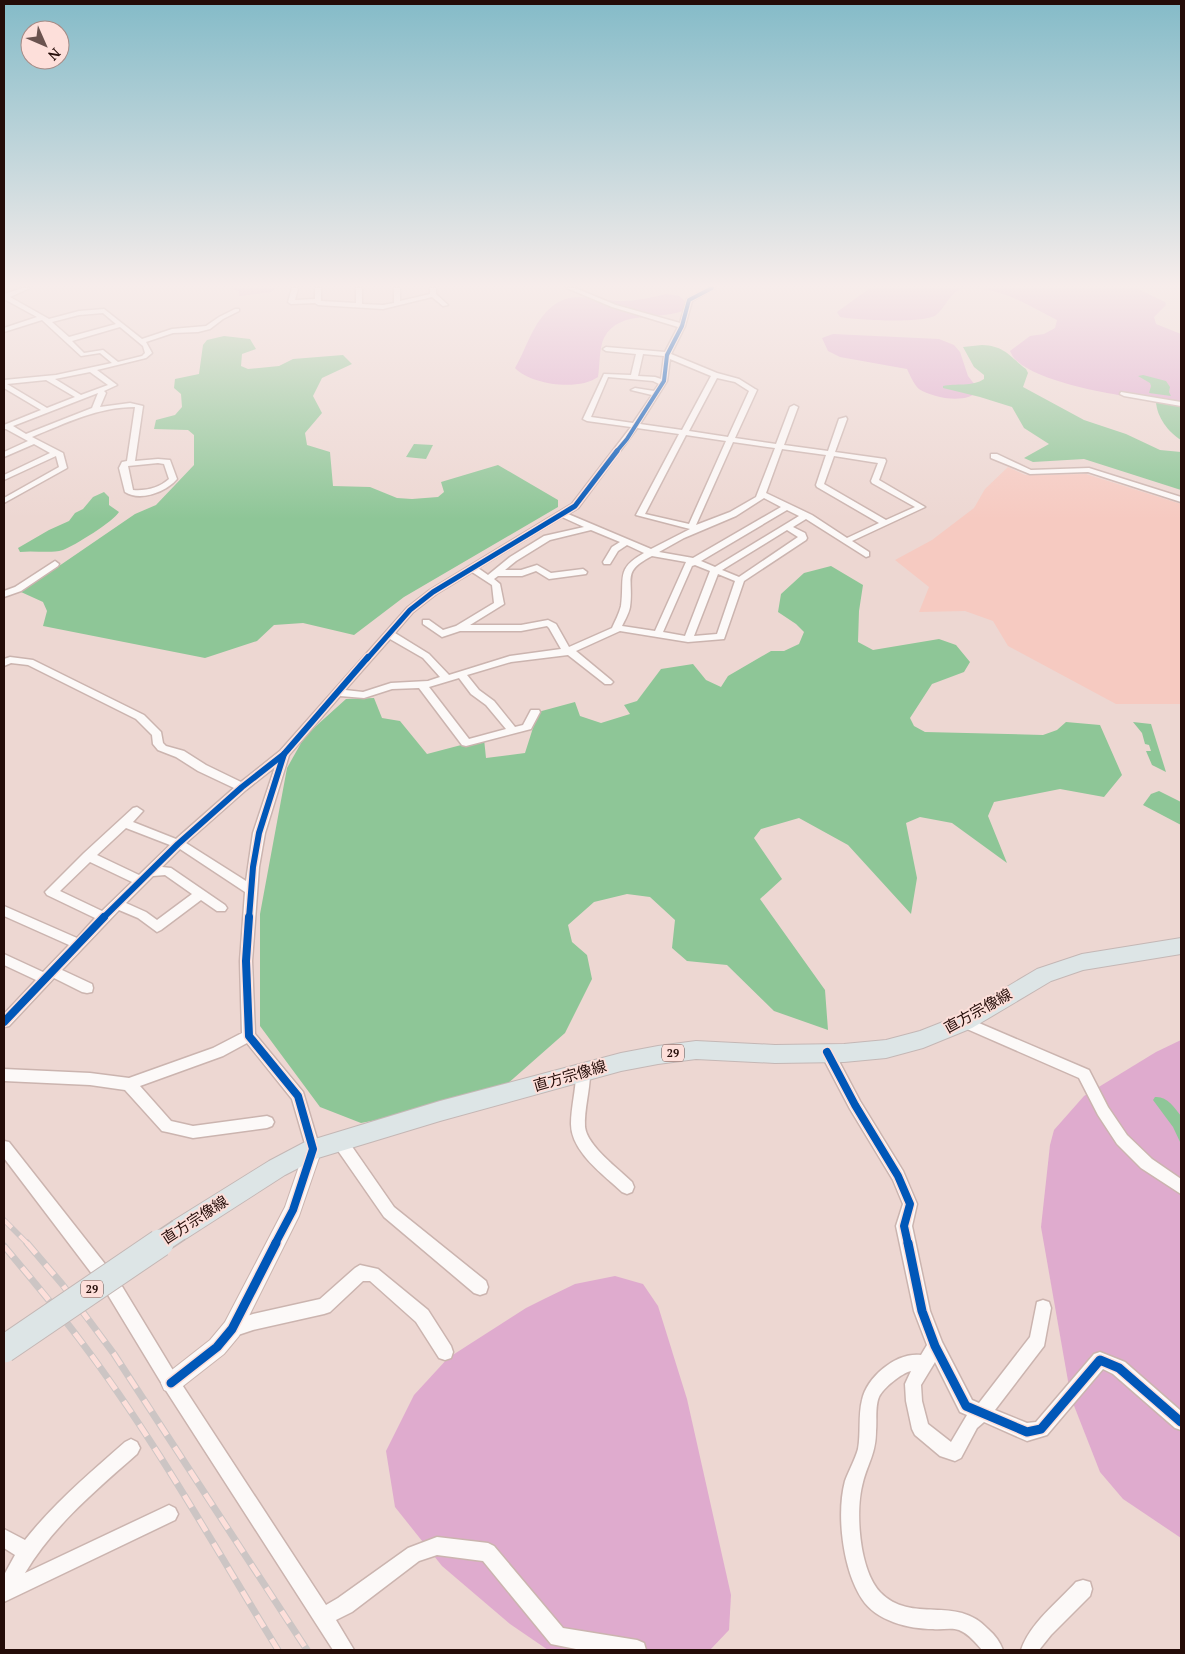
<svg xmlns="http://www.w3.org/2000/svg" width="1185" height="1654" font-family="'PT Serif','Noto Sans JP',serif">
<rect width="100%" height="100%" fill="#edd7d2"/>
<!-- built -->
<polygon fill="#f6cac1" points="1008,467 1025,475 1086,474 1181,504 1181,704 1116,704 1008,646 993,621 965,611 919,612 929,587 895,560 932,540 974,508 985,489"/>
<!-- forest -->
<g fill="#dfabce">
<polygon points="229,288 276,288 271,292 239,296 239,291"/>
<path d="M870,288H963C950,292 946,307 936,315C924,324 856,320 840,317L837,312Z"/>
<path d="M975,288H1136L1165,302L1166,305L1154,317L1156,324L1181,334V403C1143,400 1044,387 1016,360C1013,358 1012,354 1010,351L1030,336L1044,334L1055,328L1057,320C1029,306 1008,291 975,288Z"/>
<path d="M666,294L679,296L685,301L687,309C662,322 619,308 604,338C599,348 600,365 598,377C579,391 531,385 515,368C525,351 530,332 542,317C566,286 589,301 620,301C636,301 651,298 666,294Z"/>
<path d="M833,334L939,339L954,345L960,352L968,376L979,390C967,405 933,398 919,389C914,385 910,375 907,369L840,357L828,351L822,338Z"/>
<polygon points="1181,1040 1181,1538 1123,1499 1100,1472 1071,1398 1041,1227 1050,1145 1054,1130 1084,1096 1156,1052"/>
<polygon points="615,1276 643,1284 658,1306 687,1399 731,1595 729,1630 710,1650 548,1650 510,1624 442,1566 395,1507 386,1451 414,1395 448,1358 526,1308 544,1299 575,1284"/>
</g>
<!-- water -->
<g fill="#8ec697">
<polygon points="224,336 250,339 256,349 242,354 241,366 248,369 279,366 293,359 343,355 352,364 322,378 313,396 322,413 305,433 307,445 330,452 333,486 370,487 397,498 412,499 438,497 444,492 441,482 498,465 558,500 558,507 404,597 354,635 303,623 274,625 257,641 205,658 43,626 47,611 43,602 21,592 135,514 156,505 194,465 194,435 188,430 154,429 156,420 175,415 182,407 181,394 174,388 175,379 199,374 203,345 207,340"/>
<path d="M982,345C1005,346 1009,356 1026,369L1028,373L1023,387L1084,420L1126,434L1160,450L1181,452V490L1084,459L1033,462L1024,458L1049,444L1024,428L1012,407L980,397L943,388V386C955,383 973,387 984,379V375L974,367L963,347Z"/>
<polygon points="1143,375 1166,381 1170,387 1169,392 1171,396 1149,393 1151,386 1150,383 1138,376"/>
<path d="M1156,402L1175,403L1181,408V440C1168,432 1157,417 1156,402Z"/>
<polygon points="414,444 433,445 426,459 406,457"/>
<path d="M104,492L109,497V505L119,512C114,521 74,546 63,550C49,554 35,550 20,552L18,548L49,530L69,521L75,513L83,509L93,497Z"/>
<polygon points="831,566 863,585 859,611 858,642 873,650 939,639 956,645 970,662 964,672 932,684 910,718 914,726 925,732 1043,735 1057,730 1066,722 1100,725 1122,775 1104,797 1060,789 994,802 988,816 1007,863 952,823 920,817 906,823 917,878 911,914 848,845 799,818 761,829 754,838 782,879 760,899 825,990 828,1030 774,1011 727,965 687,961 672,948 675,920 650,897 627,894 594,902 568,925 572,942 587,955 592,979 565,1033 498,1092 444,1107 361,1123 320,1107 260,1026 260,914 287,768 305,736 346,699 374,698 382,718 400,721 427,754 484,739 486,758 525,753 538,712 575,702 580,716 601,723 630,714 624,705 637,701 661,669 693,664 706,680 721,687 728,676 771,651 784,651 799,644 804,632 796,624 778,612 781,594 804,573"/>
<polygon points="1133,722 1151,724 1166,772 1152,765 1146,751 1151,751 1149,745 1145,744 1142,733"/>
<polygon points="1159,791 1181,802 1181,825 1143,805 1151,794"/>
<path d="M1155,1097C1167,1096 1174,1107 1181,1116V1144L1173,1127L1153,1100Z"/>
</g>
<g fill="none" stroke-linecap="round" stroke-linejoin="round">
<defs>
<g id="minor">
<path d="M22,288H30L10,297L49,319L79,311L104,309L142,339L172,329L206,326L219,317L235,309H239V311L223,319L210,329L198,332L173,333L146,342L152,353L146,358L97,370L117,385L104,391L106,393L100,407L130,403L143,406L135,461L158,459L170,460L177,479C166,492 140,502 125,492L119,468L122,462L127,461L135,407C98,407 66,423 32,437L63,453L67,468L4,503V498L59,467L56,456L4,480V475L50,453L34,444L4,457V452L28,441L6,429H4V425L41,410L4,388V380L56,375L112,363L100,353L81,356L42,320L4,332V328L37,317L4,299V294ZM103,313L116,324L69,337L52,322L79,315ZM120,327L143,346L145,353L142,356L118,362L103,350L84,353L72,341ZM90,372L108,385L81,395L55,379ZM46,380L75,397L47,408L7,384ZM98,393L92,408L26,434L13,426ZM158,463L164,464L169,479C159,488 146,491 133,490L128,466Z"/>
<polygon points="292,288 298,288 295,300 315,299 315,288 321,288 321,301 356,303 356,288 362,288 362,304 383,305 394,303 394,288 400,288 400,301 430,294 430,288 436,288 436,294 448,305 443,306 432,297 383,309 318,305 315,303 291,304 288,302"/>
<path d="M567,288H575L616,305L680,323L687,299L708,288H715L692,301L685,326L671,354L717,373L739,379L755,389L757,390L735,438L776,444L790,407L794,405L798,407L784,445L828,451L839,419L846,417L847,419L835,452L885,459L886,461L879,480L925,507L852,541L869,552V556L866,557L806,519L793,527L805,533L807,538L806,540L744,581L724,639L688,642L620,631L576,651L611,680L613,682L611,684H605L568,655L511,662L467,675L479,690L494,701L515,727L523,725L531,710H539L540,712L531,729L466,746L462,745L419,688L392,689L364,698L340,696L289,755L265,833L259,867L252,961L255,1034L303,1092L320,1149L318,1154L313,1156L308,1154L292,1099L247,1043L223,1056L140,1086L171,1121L193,1126L267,1116L272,1118L274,1122L272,1126L267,1128L193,1138L167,1132L162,1131L125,1090L90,1085L4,1081V1069L90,1073L129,1078L213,1048L242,1033L240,961L245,892L180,849L162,867L171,868L225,905L227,908L225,911H217L201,900L161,930L157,932L138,918L119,910L62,970L92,984L93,988L92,992L87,993L82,992L54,978L9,1026L4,1027V1014L36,980L4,965V954L43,972L69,945L4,916V906L77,938L95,918L47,895L45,892L84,853L133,808L137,807L143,811L133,822L176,839L234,788L198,771L176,757L158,750L153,744L152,735L136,719L28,665L11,663L4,666V659L10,657L33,660L144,715L161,732L163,743L166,746L184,751L206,765L241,782L280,751L407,608L430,590L572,504L631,427L587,421L583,419L604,374L631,375L636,354L606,351L603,349L606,347L665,352L678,327L612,307ZM643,354L664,356L661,379L655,377L638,376ZM670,359L711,376L682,430L640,424L667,381ZM608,377L653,381L659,384L654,391L635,388L631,390L652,395L633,423L591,417ZM717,378L735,382L749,391L728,437L689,431ZM637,428L679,434L636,515L690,529L651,549L568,514L578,508ZM686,435L726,441L689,524L645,514ZM733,442L775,448L756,497L730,512L696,525ZM782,449L826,455L816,485L817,487L879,523L847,538L812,515L766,493ZM834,456L878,463L871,481L872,483L915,507L886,520L824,484ZM764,498L781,507L693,558L659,552L684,538L736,516ZM787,510L799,516L715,567L701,561ZM562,517L584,527L544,536L510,557L488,575L478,568ZM591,530L620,542L612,547L603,562L604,564H610L618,551L627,545L644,553C615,569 625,578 621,606C619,614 615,621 612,628L569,647L556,624L548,620L521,625H470L504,604L500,584L494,579L498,576H522L536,571L549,579L586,574L587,572L583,569L551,573L537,565L521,570H505L516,561L550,540ZM787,530L798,537L739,577L722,570ZM652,556L686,562L655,631L622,626C625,620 629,613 630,607C634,578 621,572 652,556ZM695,565L710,571L685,636L663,632L692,566ZM472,572L492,585L494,603L456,626L443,630L429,620H423V624L442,637L460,631H521L547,626L549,628L561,649L510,656L449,675L429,654L395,633L413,612L436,594ZM718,574L735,581L717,634L694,636ZM390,639L423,658L440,677L428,681L391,683L363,692L345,690ZM459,678L471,694L486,705L506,729L469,739L429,687ZM275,767L253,833L246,881L186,843L246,790ZM126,828L170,845L139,875L97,855ZM90,862L132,882L102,911L60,891ZM165,875L192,894L157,920L146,912L126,903L153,876Z"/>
<polygon points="1121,392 1181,402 1181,406 1124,396 1120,394"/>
<polygon points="991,454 997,454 1031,470 1089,468 1181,497 1181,502 1088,472 1030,474 991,458"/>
<polygon points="55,561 59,564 58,566 21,591 4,597 4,591 15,587"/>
<polygon points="965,1017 1089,1070 1108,1107 1127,1135 1152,1159 1181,1179 1181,1194 1141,1168 1117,1144 1098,1115 1079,1078 960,1026 958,1022 960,1018"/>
<path d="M827,1046L832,1048L860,1101L903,1171L917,1204L912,1226L930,1311L942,1342L972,1400L979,1403L1030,1337L1037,1302L1043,1300L1049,1302L1051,1308L1044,1346L995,1410L1027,1423L1036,1422L1094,1354L1100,1352L1125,1362L1181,1411V1430L1175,1428L1113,1374L1103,1369L1047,1435L1027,1441L984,1422L977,1428L961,1458L955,1461L940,1456L915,1435L912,1429L906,1401L905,1384L911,1371C902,1373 883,1388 879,1397C875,1406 877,1421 876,1431C876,1453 868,1463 863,1482C855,1511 859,1569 880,1592C912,1625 956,1594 988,1629C995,1635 1000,1642 1003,1650H982C976,1643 969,1634 959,1630C951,1627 942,1630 933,1629C909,1629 876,1621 862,1599C843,1570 836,1515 845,1481C849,1470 855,1460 858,1449C861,1433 858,1416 862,1400C867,1377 896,1352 921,1355L927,1345L914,1311L896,1226L903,1204L893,1180L850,1109L820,1052L822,1048ZM935,1362L960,1412L967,1415L951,1442L928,1424L922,1401L921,1385Z"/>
<path d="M583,1067L588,1069L590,1073C590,1091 584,1109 585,1127C587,1146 619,1169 632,1182L634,1187L632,1192L627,1194L622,1192C604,1175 571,1152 571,1124C571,1107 576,1090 576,1073L578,1069Z"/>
<polygon points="339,1134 344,1135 394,1207 486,1281 488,1287 486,1293 480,1295 474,1293 384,1217 334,1145 332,1140 334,1135"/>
<polygon points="4,1141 9,1142 120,1283 177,1377 326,1605 338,1598 408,1548 437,1537 488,1543 494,1546 563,1628 637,1640 644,1643 646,1650 581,1650 551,1644 483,1561 437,1555 419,1561 352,1612 336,1620 354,1650 333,1650 165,1389 108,1295 4,1158"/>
<polygon points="360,1265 378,1269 428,1310 451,1346 453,1352 451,1358 445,1360 439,1358 416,1322 370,1281 363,1281 330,1312 324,1314 253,1330 232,1337 226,1335 224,1329 226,1323 253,1314 320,1299 355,1268"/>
<path d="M131,1439L137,1442L140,1448L137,1454C96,1490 53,1526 25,1573L169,1505L175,1508L178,1514L175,1520L4,1602V1575L15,1555L4,1548V1529L25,1540C54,1503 90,1473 125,1442Z"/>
<path d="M1083,1580L1090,1582L1092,1589L1090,1596L1051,1635L1039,1650H1021C1030,1623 1057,1603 1076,1582Z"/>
</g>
<polygon id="tertiary" points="313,1141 319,1143 322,1149 299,1216 239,1336 224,1354 178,1390 171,1393 164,1390 161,1383 164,1376 210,1340 225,1322 285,1207 307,1143"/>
<polygon id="primary" points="1181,938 1181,954 1083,970 1051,981 972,1028 923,1048 886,1058 844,1062 775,1063 696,1059 658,1064 621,1071 440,1121 318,1158 285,1175 187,1238 179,1241 171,1238 167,1230 171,1222 269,1161 305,1142 440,1101 621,1053 658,1046 696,1041 775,1045 844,1044 886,1040 920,1031 958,1016 1037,969 1082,954"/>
</defs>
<!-- minor casing -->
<use href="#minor" stroke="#cbb4af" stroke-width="3"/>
<!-- tertiary casing -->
<use href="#tertiary" stroke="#cbb4af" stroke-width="2"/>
<!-- primary casing -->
<use href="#primary" stroke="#c4b7b5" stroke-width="2"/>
<!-- minor -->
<use href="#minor" fill="#fcf9f8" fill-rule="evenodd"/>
<!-- tertiary -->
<use href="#tertiary" fill="#fcf9f8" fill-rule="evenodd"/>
<!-- primary -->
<use href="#primary" fill="#dde5e6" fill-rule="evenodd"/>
<defs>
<polyline id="rail-far1" points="4,1220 28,1244"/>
<g id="rail">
<polyline points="27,1243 62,1284 114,1354 307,1650"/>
<path d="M4,1246C30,1277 56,1308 80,1340C154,1438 214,1546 278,1650"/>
</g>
</defs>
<!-- rail-far1 casing -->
<use href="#rail-far1" stroke="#ccc5c4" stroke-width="5.5"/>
<!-- rail casing -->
<use href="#rail" stroke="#ccc5c4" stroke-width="7"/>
<!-- rail-far1 -->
<use href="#rail-far1" stroke="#fddfda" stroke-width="4" stroke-dasharray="11" stroke-linecap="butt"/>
<!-- rail -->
<use href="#rail" stroke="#fddfda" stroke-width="5" stroke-dasharray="14" stroke-linecap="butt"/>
<defs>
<polyline id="primary-bridge-far1" points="158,1244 179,1230"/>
<polyline id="primary-bridge" points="4,1349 160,1243"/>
</defs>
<!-- primary-bridge-far1 casing -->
<use href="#primary-bridge-far1" stroke="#c4b7b5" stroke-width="24" stroke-linecap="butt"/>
<!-- primary-bridge casing -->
<use href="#primary-bridge" stroke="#c4b7b5" stroke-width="29" stroke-linecap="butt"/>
<!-- primary-bridge-far1 -->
<use href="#primary-bridge-far1" stroke="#dde5e6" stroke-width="21"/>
<!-- primary-bridge -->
<use href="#primary-bridge" stroke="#dde5e6" stroke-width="27"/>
<defs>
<polyline id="cycleway-far4" points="616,452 627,439 664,381 667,355 682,326 689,300 712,288"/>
<polyline id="cycleway-far3" points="367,659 410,610 433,592 575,506 617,451"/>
<g id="cycleway-far2">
<polyline points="103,918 178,844 242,787 284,754 368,657"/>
<polyline points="249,918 253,867 259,833 284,754"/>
</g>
<g id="cycleway-far1">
<polyline points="249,917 246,961 249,1036 298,1096 313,1149 293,1210 275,1244"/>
<polyline points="4,1022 104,917"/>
<polyline points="827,1052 855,1105 898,1176 910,1204 904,1226 908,1244"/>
</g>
<g id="cycleway">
<polyline points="908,1243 922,1311 935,1346 966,1406 1027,1432 1041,1429 1100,1360 1119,1368 1181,1422"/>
<polyline points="171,1383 217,1347 232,1329 276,1243"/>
</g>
</defs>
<!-- cycleway-far4 casing -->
<use href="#cycleway-far4" stroke="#fddfda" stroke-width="5.5"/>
<!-- cycleway-far3 casing -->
<use href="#cycleway-far3" stroke="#fddfda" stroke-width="8"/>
<!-- cycleway-far2 casing -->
<use href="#cycleway-far2" stroke="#fddfda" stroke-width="9"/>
<!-- cycleway-far1 casing -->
<use href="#cycleway-far1" stroke="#fddfda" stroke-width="11"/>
<!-- cycleway casing -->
<use href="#cycleway" stroke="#fddfda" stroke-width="12"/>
<!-- cycleway-far4 -->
<use href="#cycleway-far4" stroke="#0057b8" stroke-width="4"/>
<!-- cycleway-far3 -->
<use href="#cycleway-far3" stroke="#0057b8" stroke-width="5"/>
<!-- cycleway-far2 -->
<use href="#cycleway-far2" stroke="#0057b8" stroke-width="6"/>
<!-- cycleway-far1 -->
<use href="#cycleway-far1" stroke="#0057b8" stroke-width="8"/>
<!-- cycleway -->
<use href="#cycleway" stroke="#0057b8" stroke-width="9"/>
</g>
<!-- sky -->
<linearGradient id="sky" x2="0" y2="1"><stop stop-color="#84bbc8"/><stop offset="0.55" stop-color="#f7edeb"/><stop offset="1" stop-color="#f7edeb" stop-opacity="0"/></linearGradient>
<rect width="1185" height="519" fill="url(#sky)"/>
<g text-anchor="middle" stroke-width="4" stroke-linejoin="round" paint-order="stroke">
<!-- shield labels -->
<g fill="#fddfda" stroke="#654b47" stroke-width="1">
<rect x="662" y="1044.5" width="22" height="17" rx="4"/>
<rect x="81" y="1280.5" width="22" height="17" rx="4"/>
</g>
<g font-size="11" font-weight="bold" fill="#240c08">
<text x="673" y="1057">29</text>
<text x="92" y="1293">29</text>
</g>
<!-- near-street labels -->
<g font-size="15" fill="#240c08" stroke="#fddfda">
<text transform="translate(978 1011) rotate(-29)" y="5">直方宗像線</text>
<text transform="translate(570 1076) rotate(-16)" y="5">直方宗像線</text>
<text transform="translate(195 1220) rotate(-33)" y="5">直方宗像線</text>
</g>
</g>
<!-- border -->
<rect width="1185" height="1654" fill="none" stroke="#240c08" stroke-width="10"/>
<!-- north arrow -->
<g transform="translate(45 45) rotate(135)"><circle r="24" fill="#fddfda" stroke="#a68b86"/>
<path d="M0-4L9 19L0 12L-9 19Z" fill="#6a534f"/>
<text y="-8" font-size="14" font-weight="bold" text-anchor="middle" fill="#240c08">N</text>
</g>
</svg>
